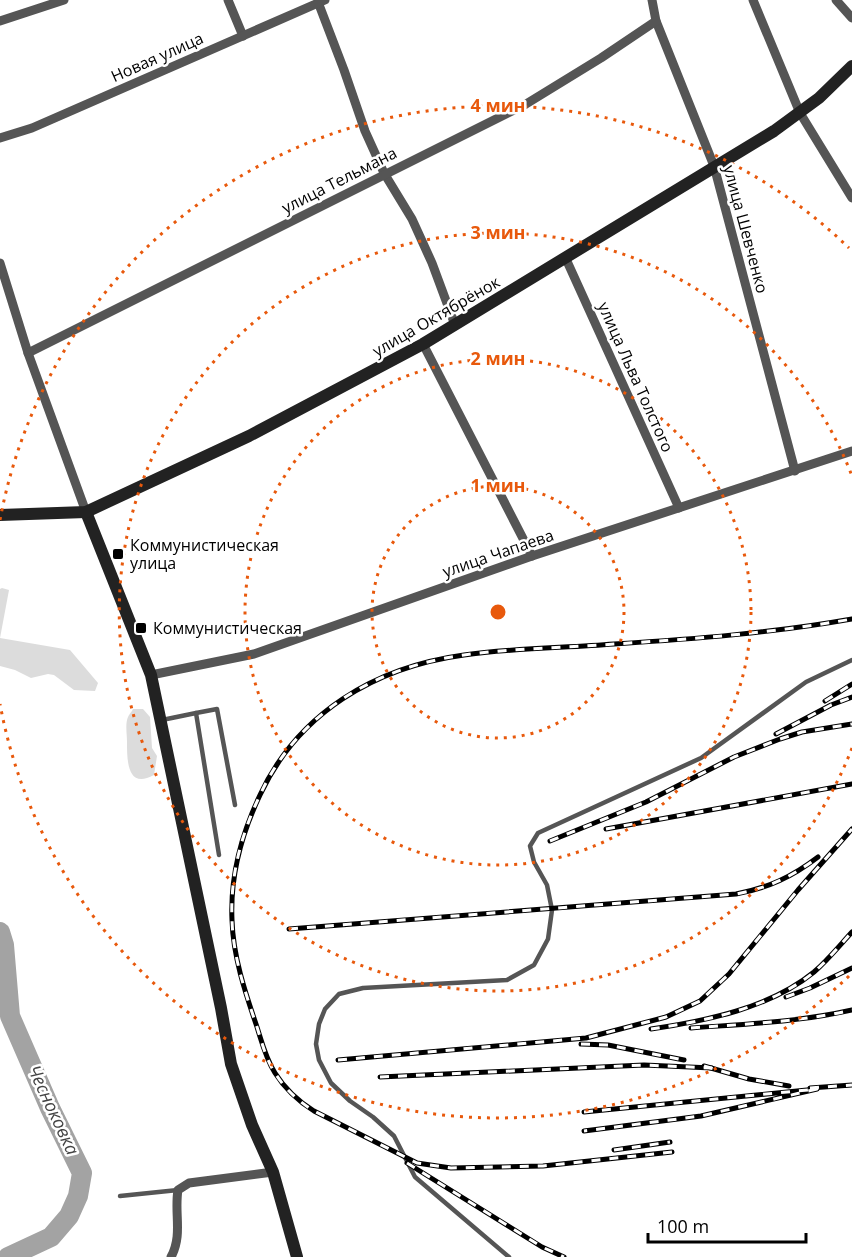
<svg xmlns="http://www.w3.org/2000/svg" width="852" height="1257" font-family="'Open Sans',sans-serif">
<rect width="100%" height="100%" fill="#fff"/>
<!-- green -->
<g fill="#dcdcdc">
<polygon points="2,588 9,590 0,638 70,650 98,683 95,691 74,690 54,675 48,674 31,678 15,670 0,666 0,589"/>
<path d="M133,709H143L150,717L152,748L157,756L154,775C127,790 127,760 127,742C127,734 125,724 128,717C129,714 132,712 133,709Z"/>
</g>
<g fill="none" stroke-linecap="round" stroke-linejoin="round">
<!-- river -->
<polyline stroke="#a3a3a3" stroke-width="20" points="0,932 4,945 10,1016 50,1108 82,1173 78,1196 69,1216 51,1237 8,1257"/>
<!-- lane -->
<g stroke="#555" stroke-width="4.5">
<polyline points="196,713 217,709 235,805"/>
<polyline points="162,720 196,713 219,855"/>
<polyline points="120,1196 178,1190"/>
<polyline points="509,1257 415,1177 394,1136 373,1117 350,1101 331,1083 319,1060 316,1044 319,1024 325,1009 339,994 363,988 507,980 534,965 548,939 552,910 547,885 534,862 530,846 538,833 701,758 806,682 852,660"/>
</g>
<!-- street -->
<g stroke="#555" stroke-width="9">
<polyline points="228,0 243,36"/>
<polyline points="652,0 656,21 714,166 795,471"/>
<polyline points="753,0 800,113 852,198"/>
<polyline points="836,0 852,18"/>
<polyline points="318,2 344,70 365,131 384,173 412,219 432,263 455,325"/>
<polyline points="0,21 64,0"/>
<polyline points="0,138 32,128 325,0"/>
<polyline points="566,259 679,508"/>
<polyline points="0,263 28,353 86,512"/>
<polyline points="423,344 532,556"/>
<polyline points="28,353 526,104 601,58 656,21"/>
<polyline points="151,675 254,654 532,556 852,451"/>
<path d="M171,1257C183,1235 174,1213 178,1190L189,1183L273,1172"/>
</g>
<!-- secondary -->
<g stroke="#222" stroke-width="12">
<polyline points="86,512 151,675 221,1008 231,1064 252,1125 273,1172 297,1257"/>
<polyline points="0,515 86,512 249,436 423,344 774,131 819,98 852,66"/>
</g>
<defs>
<g id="rail">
<polyline points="825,701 852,684"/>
<polyline points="776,734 831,705 852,697"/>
<polyline points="606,829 852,784"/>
<polyline points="550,841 646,802 734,757 780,739 802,732 852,724"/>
<path d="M289,929L736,894C768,888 792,877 818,857"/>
<polyline points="786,997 810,988 852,968"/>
<path d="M691,1028C745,1024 799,1022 852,1010"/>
<path d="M651,1029C706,1021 770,1008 814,972C828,960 840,945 852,932"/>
<polyline points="581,1044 608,1045 684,1060"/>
<polyline points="338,1060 586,1038 666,1017 700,1001 729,974 798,890 852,829"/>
<polyline points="704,1066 749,1079 789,1086"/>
<polyline points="380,1077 644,1065 712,1068"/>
<polyline points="810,1088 852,1085"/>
<polyline points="584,1112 817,1089 701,1116 584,1131"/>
<polyline points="614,1150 670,1142"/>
<path d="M672,1152L543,1166L451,1168L417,1163L314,1111C298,1101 285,1089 275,1073C266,1059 262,1043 257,1027C245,992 233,956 232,920C230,876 241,835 260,795C298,713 375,667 464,655C513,648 564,648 614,644C693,639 773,633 852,619"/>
<polyline points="407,1163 542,1247 564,1257"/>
</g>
</defs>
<!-- rail casing -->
<use href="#rail" stroke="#000" stroke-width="5"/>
<!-- rail -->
<use href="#rail" stroke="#fff" stroke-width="3" stroke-dasharray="9" stroke-linecap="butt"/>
</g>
<!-- distance rings -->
<g fill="none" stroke="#e8590c" stroke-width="3" stroke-dasharray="3 6">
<circle cx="498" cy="612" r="126"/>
<circle cx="498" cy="612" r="253"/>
<path d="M852 748A379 379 0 1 1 852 476"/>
<path d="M849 976A506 506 0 0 1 0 704M0 520A506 506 0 0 1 849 248"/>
</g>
<!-- markers -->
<g fill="#000" stroke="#fff" stroke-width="2">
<rect x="112" y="548" width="12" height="12" rx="3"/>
<rect x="135" y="622" width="12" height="12" rx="3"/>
</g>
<g text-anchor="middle" stroke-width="5" stroke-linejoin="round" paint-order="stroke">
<!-- street labels -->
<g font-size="16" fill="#000" stroke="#fff">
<text transform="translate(157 57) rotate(-24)" y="6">Новая улица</text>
<text transform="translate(339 180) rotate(-27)" y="6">улица Тельмана</text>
<text transform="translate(746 229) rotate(75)" y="6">улица Шевченко</text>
<text transform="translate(436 316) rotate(-30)" y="6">улица Октябрёнок</text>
<text transform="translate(636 377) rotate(66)" y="6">улица Льва Толстого</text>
<text transform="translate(498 553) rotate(-19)" y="6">улица Чапаева</text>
</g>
<!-- poi labels -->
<g font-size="16" fill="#000" stroke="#fff" text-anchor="start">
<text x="130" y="551">Коммунистическая<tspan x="130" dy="18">улица</tspan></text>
<text x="153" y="634">Коммунистическая</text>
</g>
<!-- water labels -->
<g font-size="18" font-style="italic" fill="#444" stroke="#fff">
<text transform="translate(53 1110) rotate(65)" y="6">Чесноковка</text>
</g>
</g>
<circle cx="498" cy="612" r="9" fill="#e8590c" stroke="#fff" stroke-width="3"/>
<g font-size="18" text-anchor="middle" font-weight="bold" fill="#e8590c" stroke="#fff" stroke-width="5" stroke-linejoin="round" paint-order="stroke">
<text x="498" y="112">4 мин</text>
<text x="498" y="239">3 мин</text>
<text x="498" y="365">2 мин</text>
<text x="498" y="492">1 мин</text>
</g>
<!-- scale -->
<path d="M648 1233v9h158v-9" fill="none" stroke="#000000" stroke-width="3"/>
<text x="657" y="1233" font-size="18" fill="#000000" stroke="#ffffff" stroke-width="4.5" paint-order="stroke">100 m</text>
</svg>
